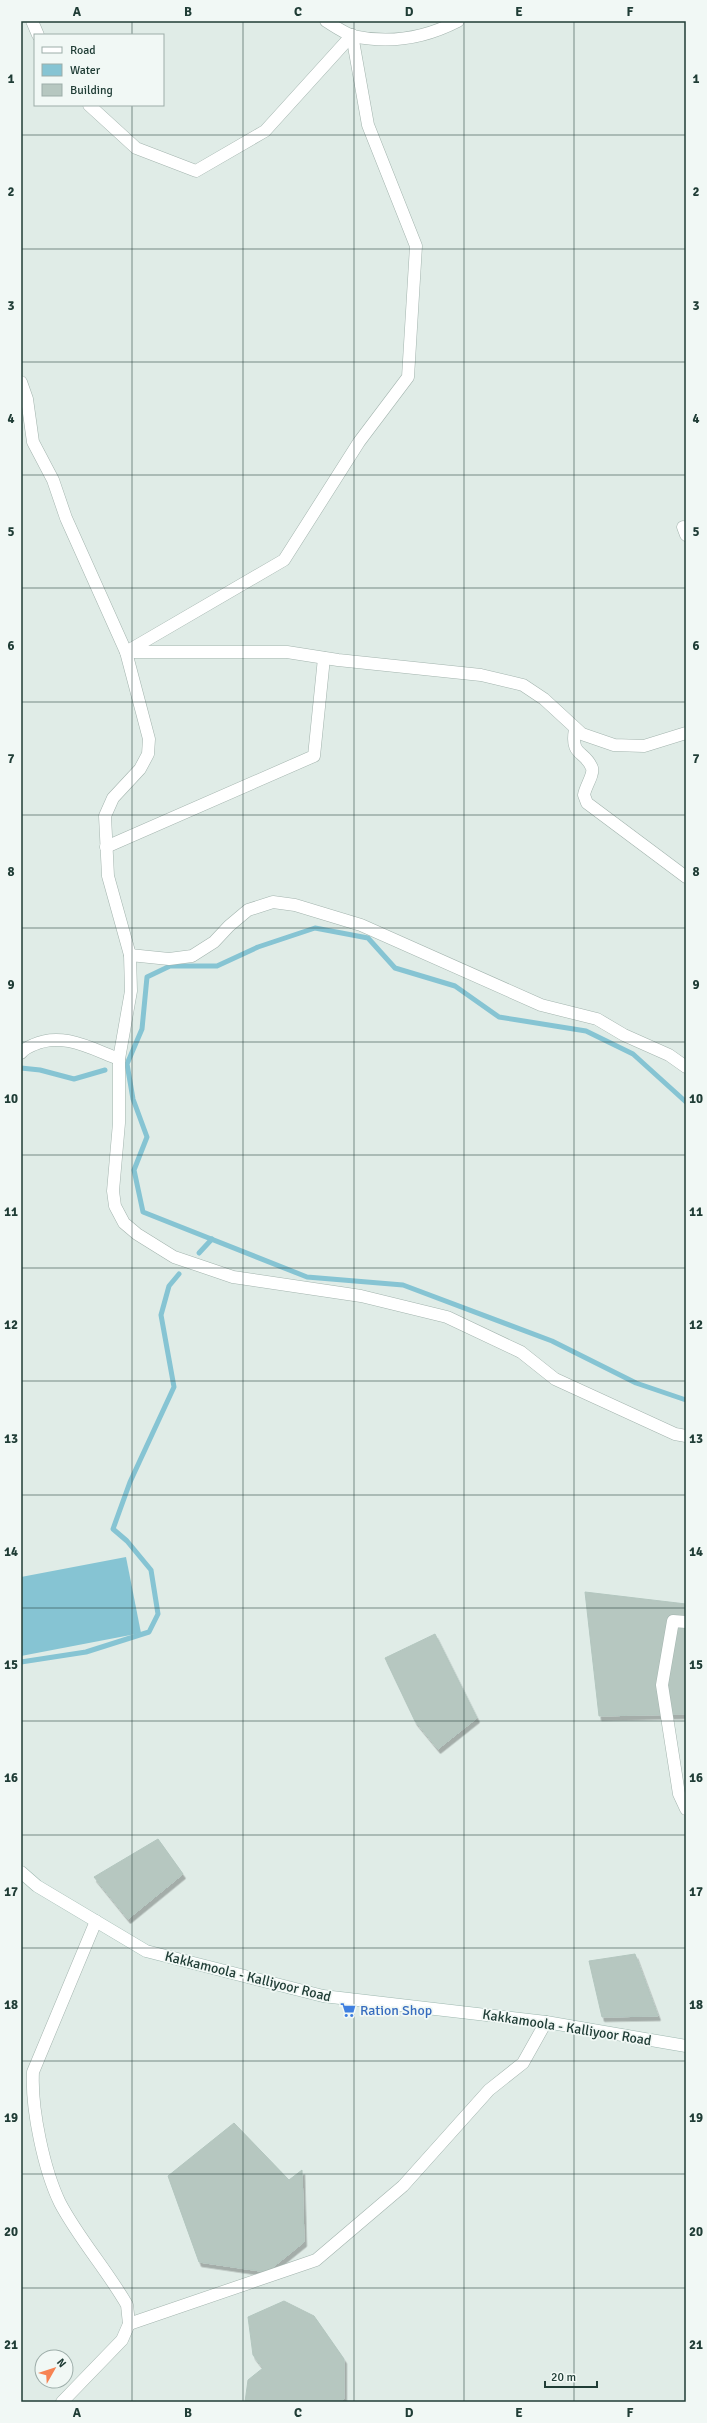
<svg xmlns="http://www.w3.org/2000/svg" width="707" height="2423" font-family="Signika,sans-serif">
<defs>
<filter id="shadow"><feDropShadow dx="2.5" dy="4.5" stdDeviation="0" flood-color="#0004"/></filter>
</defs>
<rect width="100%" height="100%" fill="#e0ece7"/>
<!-- water -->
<polygon fill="#86c4d3" points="126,1557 141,1633 21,1656 21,1577"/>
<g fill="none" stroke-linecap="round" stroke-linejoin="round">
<!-- stream -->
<g stroke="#86c4d3" stroke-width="5">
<polyline points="21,1068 40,1070 74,1079 105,1070"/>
<polyline points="686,1102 633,1054 586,1031 499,1017 455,986 395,968 368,938 315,928 258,947 217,966 170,966 147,977 142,1029 127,1064 133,1099 147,1137 134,1170 143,1212 307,1277 403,1285 552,1341 636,1383 686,1400"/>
<polyline points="199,1253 212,1239"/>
<polyline points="21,1662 86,1652 149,1632 158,1614 151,1570 127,1541 113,1529 130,1482 174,1387 161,1315 169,1286 179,1274"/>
</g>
</g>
<!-- building -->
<g fill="#b6c7c0" stroke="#b3c6bf" filter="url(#shadow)">
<polygon points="585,1592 686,1604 686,1714 599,1716"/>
<polygon points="435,1634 477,1718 438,1749 415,1721 385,1658"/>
<polygon points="158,1839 183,1874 128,1919 94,1877"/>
<polygon points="635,1954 658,2016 602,2017 589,1961"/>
<polygon points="234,2123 289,2180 302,2170 304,2242 267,2272 199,2262 168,2176"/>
<polygon points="284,2301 314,2316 344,2359 344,2399 340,2402 245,2402 248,2380 263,2368 253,2355 248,2317"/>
</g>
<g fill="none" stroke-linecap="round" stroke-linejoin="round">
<defs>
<g id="minor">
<polyline points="32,21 38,35"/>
<path d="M326,21C334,26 344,33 353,36C389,44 425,38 458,21"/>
<polyline points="89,105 136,148 196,171 265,131 352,35"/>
<path d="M21,382L27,399L33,442L53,480L66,518L126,652L149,739L148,754L140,769L113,798L105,816L108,876L130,955L131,991L119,1059C92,1049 62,1031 33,1045C28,1047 24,1049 21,1053"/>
<polyline points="683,527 686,535"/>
<polyline points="126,652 284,560 359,442 408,377 416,246 368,125 352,35"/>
<polyline points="127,652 287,652 338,660 481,675 523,685 544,699 582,734 614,745 644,746 686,733"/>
<path d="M575,729C570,757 585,750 592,768C594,775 585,787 584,795L587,803L686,877"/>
<polyline points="106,847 314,756 324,658"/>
<polyline points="130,955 169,959 192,956 214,942 229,926 248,910 273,902 295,905 361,925 541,1005 597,1019 624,1035 669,1055 686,1067"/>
<polyline points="119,1059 119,1123 113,1191 115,1206 124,1223 137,1234 174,1257 233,1277 361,1296 447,1317 521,1352 555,1379 675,1434 686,1436"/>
<polyline points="686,1622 673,1621 662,1685 679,1794 686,1809"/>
<polyline points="129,2324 316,2260 403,2186 489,2090 523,2063 546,2022"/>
<path d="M62,2402L122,2340L129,2324L127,2305C107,2270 79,2239 60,2203C44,2170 31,2109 33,2072L96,1921"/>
</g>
<polyline id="secondary" points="21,1872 37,1886 146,1951 323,1996 546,2022 686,2046"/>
</defs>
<!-- minor casing -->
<use href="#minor" stroke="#a3b4ae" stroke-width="13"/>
<!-- secondary casing -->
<use href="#secondary" stroke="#9eb8b0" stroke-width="13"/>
<!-- minor -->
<use href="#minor" stroke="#fff" stroke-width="12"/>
<!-- secondary -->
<use href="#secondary" stroke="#fff" stroke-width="12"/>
</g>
<!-- grid -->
<path fill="none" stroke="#203d36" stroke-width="1" stroke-opacity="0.55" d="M132,21V35M243,21V2402M354,21V2402M464,21V2402M574,21V2402M132,105V2402M21,135H686M21,249H686M21,362H686M21,475H686M21,588H686M21,702H686M21,815H686M21,928H686M21,1042H686M21,1155H686M21,1268H686M21,1381H686M21,1495H686M21,1608H686M21,1721H686M21,1835H686M21,1948H686M21,2061H686M21,2174H686M21,2288H686"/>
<!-- icons -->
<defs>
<symbol id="supermarket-bare" viewBox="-9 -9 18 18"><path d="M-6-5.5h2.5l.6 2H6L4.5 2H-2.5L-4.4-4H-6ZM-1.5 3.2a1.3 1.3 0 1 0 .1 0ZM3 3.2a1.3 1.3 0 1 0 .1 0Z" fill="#3f7fe0" stroke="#f1f8f5" stroke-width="2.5" paint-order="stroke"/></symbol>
</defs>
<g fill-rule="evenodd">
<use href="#supermarket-bare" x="337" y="1999" width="22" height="22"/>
</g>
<g text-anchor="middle" stroke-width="3.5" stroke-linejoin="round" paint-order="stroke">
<!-- street labels -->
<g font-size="14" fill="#203d36" stroke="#f1f8f5">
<text transform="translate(248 1976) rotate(14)" y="5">Kakkamoola - Kalliyoor Road</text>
<text transform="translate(567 2027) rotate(9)" y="5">Kakkamoola - Kalliyoor Road</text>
</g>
<!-- shop labels -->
<g font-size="14" fill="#366cbe" stroke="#f1f8f5" text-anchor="start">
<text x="360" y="2015">Ration Shop</text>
</g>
</g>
<!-- border -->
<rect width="707" height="2423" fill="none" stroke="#f1f8f5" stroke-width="44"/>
<!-- legend -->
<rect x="34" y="34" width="130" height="72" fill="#f1f8f5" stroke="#9dada9"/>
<rect x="42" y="47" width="20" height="6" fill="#ffffff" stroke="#9dada9"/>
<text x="70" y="54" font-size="12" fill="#203d36">Road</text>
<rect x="42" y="64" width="20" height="12" fill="#86c4d3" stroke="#9dada9"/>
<text x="70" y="74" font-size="12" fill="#203d36">Water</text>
<rect x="42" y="84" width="20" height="12" fill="#b6c7c0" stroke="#9dada9"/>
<text x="70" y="94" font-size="12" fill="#203d36">Building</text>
<!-- north arrow -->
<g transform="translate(54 2369) rotate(51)"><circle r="19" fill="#f1f8f5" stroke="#9dada9"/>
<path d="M0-3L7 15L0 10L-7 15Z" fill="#f78353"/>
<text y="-6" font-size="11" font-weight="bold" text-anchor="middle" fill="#203d36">N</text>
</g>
<!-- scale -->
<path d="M545 2381v6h52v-6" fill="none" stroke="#203d36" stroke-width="2"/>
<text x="551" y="2381" font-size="12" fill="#203d36" stroke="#f1f8f5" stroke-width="3" paint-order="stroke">20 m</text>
<rect x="22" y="22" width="663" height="2379" fill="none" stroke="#203d36" stroke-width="1.5"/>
<g font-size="13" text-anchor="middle" font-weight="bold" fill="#203d36">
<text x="77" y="16">A</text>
<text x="188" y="16">B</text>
<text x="298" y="16">C</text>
<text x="409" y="16">D</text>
<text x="519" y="16">E</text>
<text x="630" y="16">F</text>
<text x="11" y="83">1</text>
<text x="696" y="83">1</text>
<text x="11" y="196">2</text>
<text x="696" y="196">2</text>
<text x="11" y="310">3</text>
<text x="696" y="310">3</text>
<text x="11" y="423">4</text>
<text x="696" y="423">4</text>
<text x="11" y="536">5</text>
<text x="696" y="536">5</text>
<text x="11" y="650">6</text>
<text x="696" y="650">6</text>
<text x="11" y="763">7</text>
<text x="696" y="763">7</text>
<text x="11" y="876">8</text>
<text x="696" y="876">8</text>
<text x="11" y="989">9</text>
<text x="696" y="989">9</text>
<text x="11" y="1103">10</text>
<text x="696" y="1103">10</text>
<text x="11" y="1216">11</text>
<text x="696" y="1216">11</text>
<text x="11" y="1329">12</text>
<text x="696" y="1329">12</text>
<text x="11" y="1443">13</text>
<text x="696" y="1443">13</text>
<text x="11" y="1556">14</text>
<text x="696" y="1556">14</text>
<text x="11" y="1669">15</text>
<text x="696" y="1669">15</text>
<text x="11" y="1782">16</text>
<text x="696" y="1782">16</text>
<text x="11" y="1896">17</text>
<text x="696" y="1896">17</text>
<text x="11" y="2009">18</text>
<text x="696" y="2009">18</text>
<text x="11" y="2122">19</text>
<text x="696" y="2122">19</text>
<text x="11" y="2236">20</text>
<text x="696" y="2236">20</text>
<text x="11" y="2349">21</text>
<text x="696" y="2349">21</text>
<text x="77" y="2417">A</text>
<text x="188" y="2417">B</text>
<text x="298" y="2417">C</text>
<text x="409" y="2417">D</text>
<text x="519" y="2417">E</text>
<text x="630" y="2417">F</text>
</g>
</svg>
